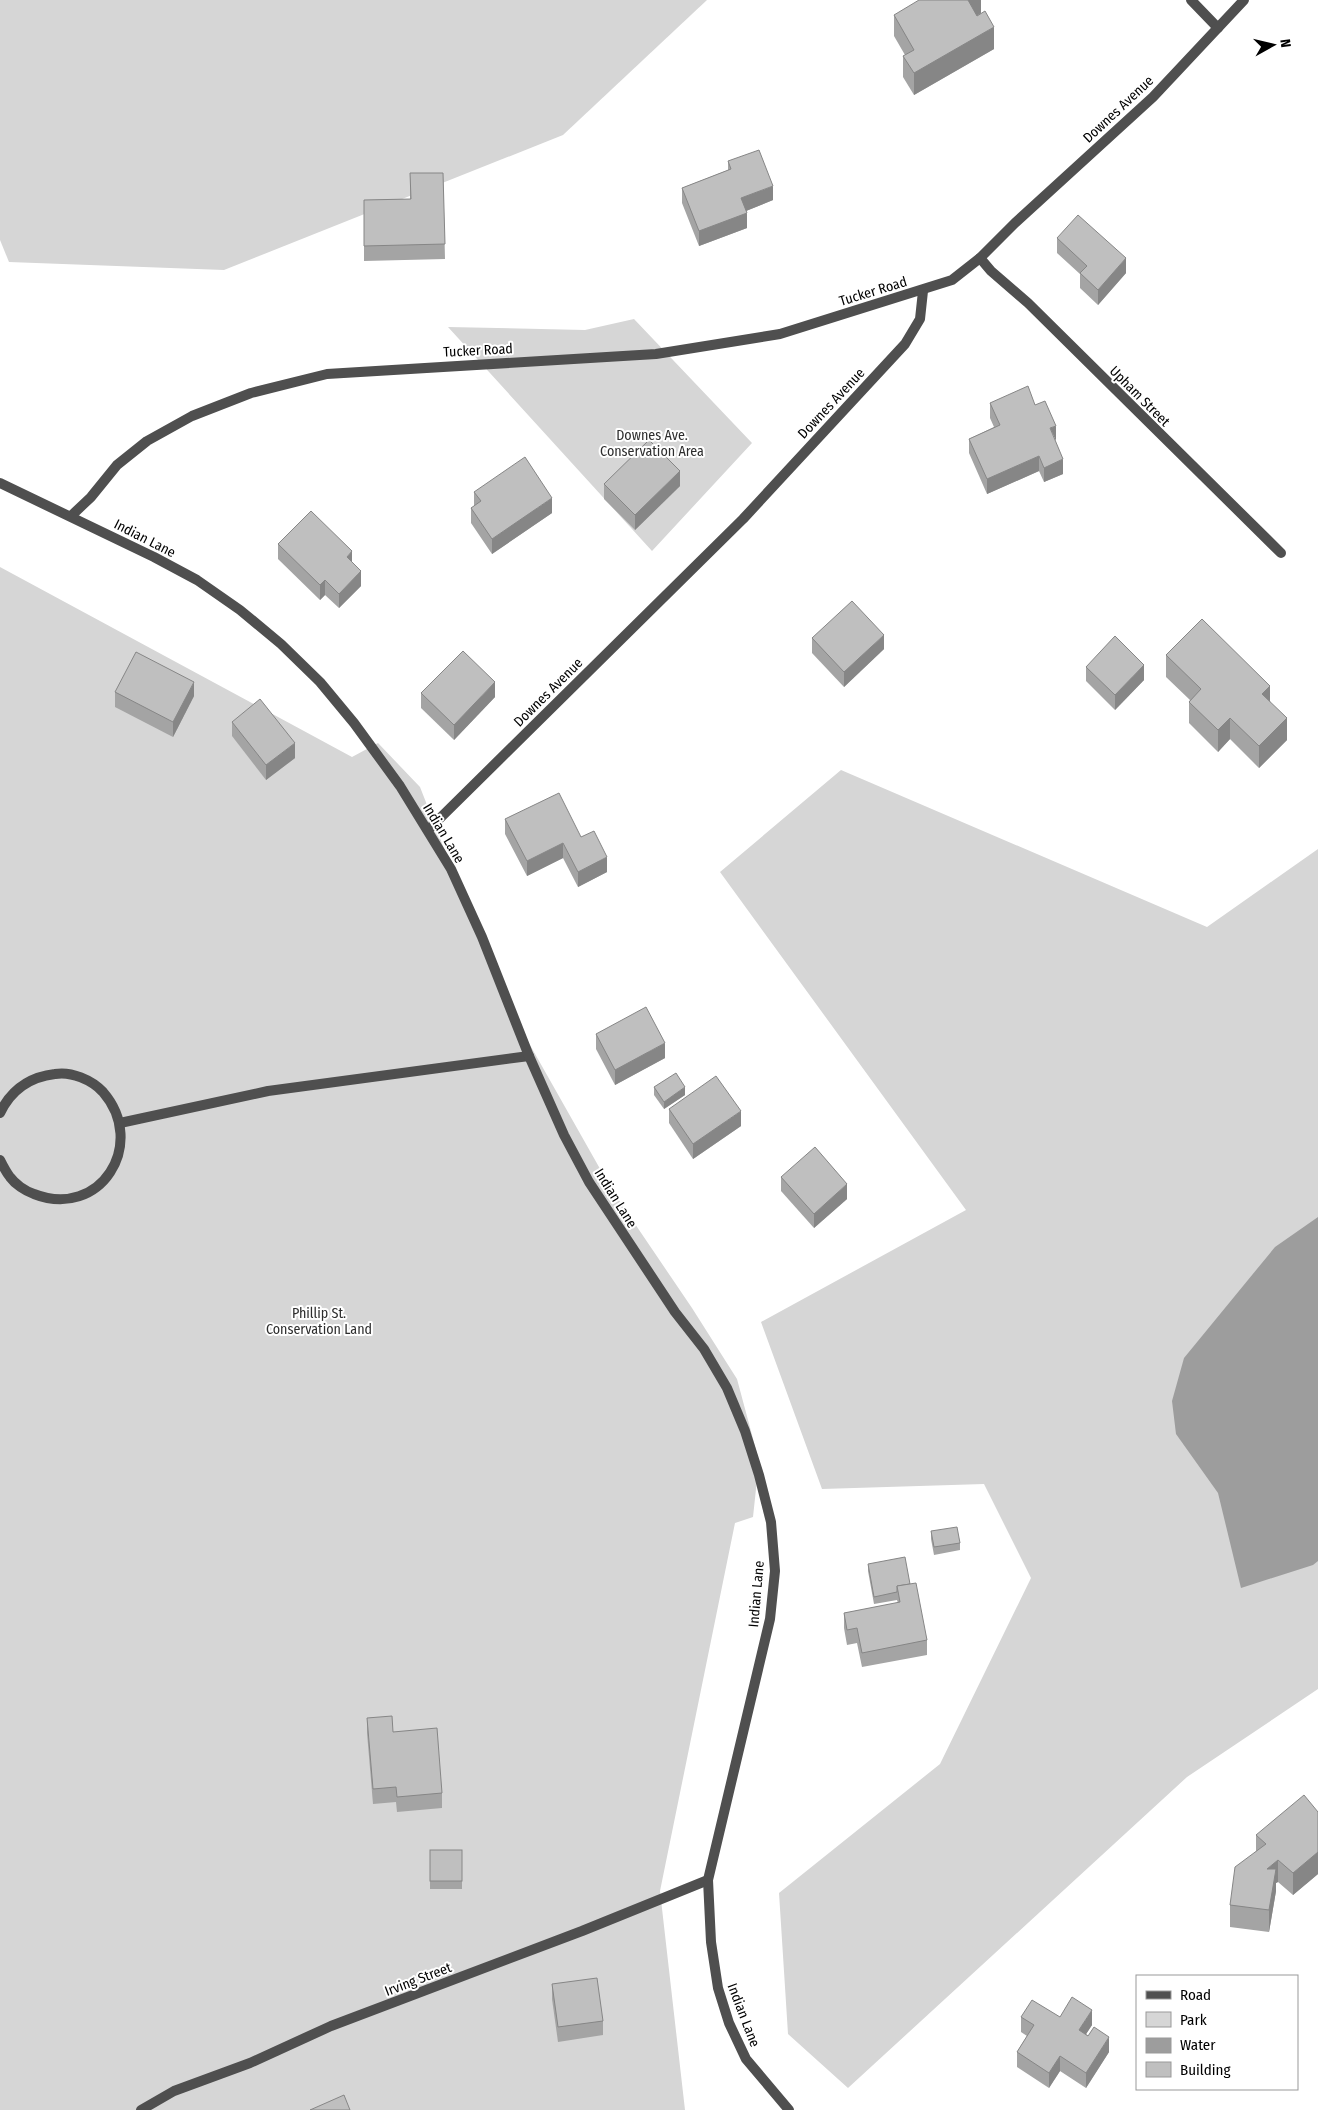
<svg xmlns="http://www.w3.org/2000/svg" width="1318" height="2110" font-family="'Fira Sans Condensed',sans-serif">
<rect width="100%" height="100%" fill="#fff"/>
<!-- green -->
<g fill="#d6d6d6">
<polygon points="0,0 707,0 563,135 224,270 9,262 0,240"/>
<polygon points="634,319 752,443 652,551 448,327 585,330"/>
<polygon points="0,567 352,757 378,743 420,787 458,884 517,1022 612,1190 692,1308 737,1379 759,1461 753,1517 735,1523 660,1891 685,2110 0,2110"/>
<polygon points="841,770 1207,927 1318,849 1318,1689 1187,1777 848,2088 788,2034 779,1893 940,1764 1031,1578 984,1484 822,1489 761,1322 966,1210 720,872"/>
</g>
<!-- water -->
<polygon fill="#9d9d9d" points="1318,1217 1318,1561 1313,1565 1241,1588 1218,1493 1176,1434 1172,1401 1184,1358 1275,1247"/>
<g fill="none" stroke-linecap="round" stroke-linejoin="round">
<!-- service -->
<g stroke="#4f4f4f" stroke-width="10">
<path d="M0,1113C11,1090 29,1077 55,1074C71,1071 92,1080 103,1092C148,1144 100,1220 34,1194C25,1191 15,1184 10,1177C6,1172 3,1166 0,1160"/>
<polyline points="120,1123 268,1091 529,1056"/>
</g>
<!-- minor -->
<g stroke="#4f4f4f" stroke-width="10">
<polyline points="1191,0 1218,28"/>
<polyline points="980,258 991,271 1028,303 1281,553"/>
<polyline points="71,516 91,497 117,465 147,441 192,416 251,393 327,374 656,354 780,334 952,280 980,258 1015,223 1153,97 1244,0"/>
<polyline points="428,830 743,519 905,344 920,319 923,291"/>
<polyline points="141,2110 174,2091 250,2063 331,2026 582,1931 708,1880"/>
</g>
<!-- tertiary -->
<polyline stroke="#4f4f4f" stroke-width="10" points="0,483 154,557 197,580 240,610 281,644 320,682 354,723 400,786 451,869 482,937 529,1056 564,1135 589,1182 675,1312 704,1349 727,1388 745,1431 759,1475 771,1522 775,1571 770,1619 708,1880 711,1942 718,1988 729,2023 746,2059 789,2110"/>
</g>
<!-- wall -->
<g fill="#a4a4a4">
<polygon points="981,0 981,13 994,49 914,95 903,77 903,56 905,55 894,36 894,15"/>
<polygon points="728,161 773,200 746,211 747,228 699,246 682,203 682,188 728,170"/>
<polygon points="410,173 443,173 445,259 364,261 364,200 410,199"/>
<polygon points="1057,238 1126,273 1098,305 1080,288 1080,274 1057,253"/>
<polygon points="990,403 1035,405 1055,441 1063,474 1044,482 1039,471 987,494 969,453 969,439 994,427 990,418"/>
<polygon points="604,484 680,486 635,530 604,499"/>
<polygon points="474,492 552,513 492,554 471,523 471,508 474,506"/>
<polygon points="278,544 352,562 361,586 339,608 325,595 320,600 278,559"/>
<polygon points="812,638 884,649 844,687 812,653"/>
<polygon points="1166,655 1270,701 1287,740 1259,768 1230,739 1218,752 1189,723 1189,702 1190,700 1166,677"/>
<polygon points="1086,667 1144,680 1115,710 1086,681"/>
<polygon points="115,692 194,696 173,737 115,707"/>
<polygon points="421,693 495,697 454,740 421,708"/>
<polygon points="232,722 295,758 266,780 232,736"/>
<polygon points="505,819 581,837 607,872 578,887 563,858 527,876 505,834"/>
<polygon points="596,1034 665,1058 615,1085 596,1049"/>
<polygon points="654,1087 685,1095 664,1109 654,1095"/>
<polygon points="669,1109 741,1126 693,1159 669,1123"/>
<polygon points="781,1177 847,1199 814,1228 781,1191"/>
<polygon points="931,1531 960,1543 960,1550 934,1555 931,1539"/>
<polygon points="868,1564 910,1584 927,1640 927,1655 862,1667 857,1643 847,1645 844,1628 844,1613 898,1603 897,1600 874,1604 868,1571"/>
<polygon points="367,1718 393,1732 442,1793 442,1808 397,1812 396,1802 373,1804 367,1733"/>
<polygon points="1318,1812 1318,1874 1293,1895 1278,1882 1276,1883 1276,1891 1269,1932 1230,1927 1230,1905 1256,1851 1256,1835"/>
<rect x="430" y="1850" width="32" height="39"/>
<polygon points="552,1984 603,2021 603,2035 558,2042 552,1999"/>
<polygon points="1021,2017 1060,2017 1092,2025 1086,2034 1109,2052 1086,2088 1060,2071 1049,2088 1017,2067 1017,2052 1027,2036 1021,2032"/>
</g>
<!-- shaded-wall -->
<g fill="#868686">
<polygon points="967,0 981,0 981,13 967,21"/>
<polygon points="994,27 994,49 914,95 914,73"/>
<polygon points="773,186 773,200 741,213 741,198"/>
<polygon points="747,213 747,228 699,246 699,231"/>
<polygon points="1126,258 1126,273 1098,305 1098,290"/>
<polygon points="1056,426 1056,441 1050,428"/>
<polygon points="1039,456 1039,471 987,494 987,479"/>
<polygon points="1063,459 1063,474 1044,482 1044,468"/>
<polygon points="680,471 680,486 635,530 635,515"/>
<polygon points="552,498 552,513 492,554 492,539"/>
<polygon points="352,551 352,566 347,557"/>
<polygon points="361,571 361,586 339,608 339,594"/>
<polygon points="325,580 325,595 320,600 320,585"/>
<polygon points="884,635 884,649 844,687 844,672"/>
<polygon points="1144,665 1144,680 1115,710 1115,695"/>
<polygon points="194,682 194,696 173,737 173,722"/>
<polygon points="495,682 495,697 454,740 454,725"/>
<polygon points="1270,686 1270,708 1262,694"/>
<polygon points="1230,718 1230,739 1218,752 1218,730"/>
<polygon points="1287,718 1287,740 1259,768 1259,746"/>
<polygon points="295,743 295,758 266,780 266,765"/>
<polygon points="563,843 563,858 527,876 527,861"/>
<polygon points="607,857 607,872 578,887 578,872"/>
<polygon points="665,1043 665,1058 615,1085 615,1070"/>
<polygon points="685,1087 685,1095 664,1109 664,1102"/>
<polygon points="741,1111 741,1126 693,1159 693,1144"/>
<polygon points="847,1184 847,1199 814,1228 814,1214"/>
<polygon points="1318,1852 1318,1874 1293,1895 1293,1873"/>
<polygon points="1278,1860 1278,1882 1276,1883 1276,1891 1269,1932 1269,1910 1267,1869"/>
<polygon points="1092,2010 1092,2025 1079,2045 1079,2030"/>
<polygon points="1109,2037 1109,2052 1086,2088 1086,2073"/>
<polygon points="1060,2056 1060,2071 1049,2088 1049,2073"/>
</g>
<!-- building -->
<g fill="#bfbfbf" stroke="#868686">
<polygon points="919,0 968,0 977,16 985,11 994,27 914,73 903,56 914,50 894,15"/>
<polygon points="759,150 773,186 741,198 747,213 699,231 682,188 731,169 728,161"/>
<polygon points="410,173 443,173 445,244 364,246 364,200 411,199"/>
<polygon points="1078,215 1126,258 1098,290 1080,273 1087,266 1057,238"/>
<polygon points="1028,386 1035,405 1045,401 1056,426 1050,428 1063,459 1044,468 1039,456 987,479 969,439 1000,425 990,403"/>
<polygon points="649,440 680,471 635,515 604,484"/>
<polygon points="525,457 552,498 492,539 471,508 481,501 474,492"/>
<polygon points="311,511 352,551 347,557 361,571 339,594 325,580 320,585 278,544"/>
<polygon points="852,601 884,635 844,672 812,638"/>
<polygon points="1202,619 1270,686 1262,694 1287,718 1259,746 1230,718 1218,730 1189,702 1201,689 1166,655"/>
<polygon points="1115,636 1144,665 1115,695 1086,667"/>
<polygon points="463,651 495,682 454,725 421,693"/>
<polygon points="136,652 194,682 173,722 115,692"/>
<polygon points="260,699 295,743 266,765 232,722"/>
<polygon points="559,793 581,837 594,831 607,857 578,872 563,843 527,861 505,819"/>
<polygon points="646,1007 665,1043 615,1070 596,1034"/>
<polygon points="676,1073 685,1087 664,1102 654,1087"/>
<polygon points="716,1076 741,1111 693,1144 669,1109"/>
<polygon points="815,1147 847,1184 814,1214 781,1177"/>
<polygon points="957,1527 960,1543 934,1547 931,1531"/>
<polygon points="905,1557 910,1584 897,1586 897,1592 874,1597 868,1564"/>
<polygon points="916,1583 927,1640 862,1653 857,1628 847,1630 844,1613 900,1602 897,1586"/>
<polygon points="392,1716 393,1732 437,1728 442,1793 397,1797 396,1787 373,1789 367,1718"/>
<polygon points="1304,1795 1318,1812 1318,1852 1293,1873 1278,1860 1267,1869 1276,1869 1269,1910 1230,1905 1235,1867 1266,1844 1256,1835"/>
<rect x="430" y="1850" width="32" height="31"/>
<polygon points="597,1978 603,2021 558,2027 552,1984"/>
<polygon points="1072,1997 1092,2010 1079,2030 1088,2036 1094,2027 1109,2037 1086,2073 1060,2056 1049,2073 1017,2052 1034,2025 1021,2017 1032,2000 1060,2017"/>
<polygon points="344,2095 350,2110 310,2110"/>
</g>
<g text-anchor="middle" stroke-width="4" stroke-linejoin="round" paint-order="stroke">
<!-- street labels -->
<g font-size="14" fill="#000" stroke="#fff">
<text transform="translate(1118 109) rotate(-43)" y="5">Downes Avenue</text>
<text transform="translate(873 291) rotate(-17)" y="5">Tucker Road</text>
<text transform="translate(478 350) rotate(-3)" y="5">Tucker Road</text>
<text transform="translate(1140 396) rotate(45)" y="5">Upham Street</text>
<text transform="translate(831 403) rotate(-47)" y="5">Downes Avenue</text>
<text transform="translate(145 538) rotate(27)" y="5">Indian Lane</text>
<text transform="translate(548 692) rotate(-45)" y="5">Downes Avenue</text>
<text transform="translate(444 833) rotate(59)" y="5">Indian Lane</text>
<text transform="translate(616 1198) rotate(58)" y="5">Indian Lane</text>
<text transform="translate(756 1594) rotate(-85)" y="5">Indian Lane</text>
<text transform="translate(418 1979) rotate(-21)" y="5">Irving Street</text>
<text transform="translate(744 2015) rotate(69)" y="5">Indian Lane</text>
</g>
<!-- park labels -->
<g font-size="14" fill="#2d2d2d" stroke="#fff">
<text x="652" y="440">Downes Ave.<tspan x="652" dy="16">Conservation Area</tspan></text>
<text x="319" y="1318">Phillip St.<tspan x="319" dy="16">Conservation Land</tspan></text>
</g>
</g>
<!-- legend -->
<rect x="1136" y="1975" width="162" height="115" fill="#ffffff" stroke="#999999"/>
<rect x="1146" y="1991" width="25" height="8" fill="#4f4f4f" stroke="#999999"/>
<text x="1180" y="2000" font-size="15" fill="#000000">Road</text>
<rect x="1146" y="2012" width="25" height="15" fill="#d6d6d6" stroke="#999999"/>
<text x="1180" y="2025" font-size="15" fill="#000000">Park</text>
<rect x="1146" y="2038" width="25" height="15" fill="#9d9d9d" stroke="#999999"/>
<text x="1180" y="2050" font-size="15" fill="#000000">Water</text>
<rect x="1146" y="2062" width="25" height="15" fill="#bfbfbf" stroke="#999999"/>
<text x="1180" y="2075" font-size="15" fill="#000000">Building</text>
<!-- north arrow -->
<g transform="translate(1273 45) rotate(82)" stroke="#ffffff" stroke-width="4" paint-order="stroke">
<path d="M0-4L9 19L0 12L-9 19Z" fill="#000000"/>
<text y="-8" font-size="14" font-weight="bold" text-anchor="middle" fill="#000000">N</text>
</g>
</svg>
